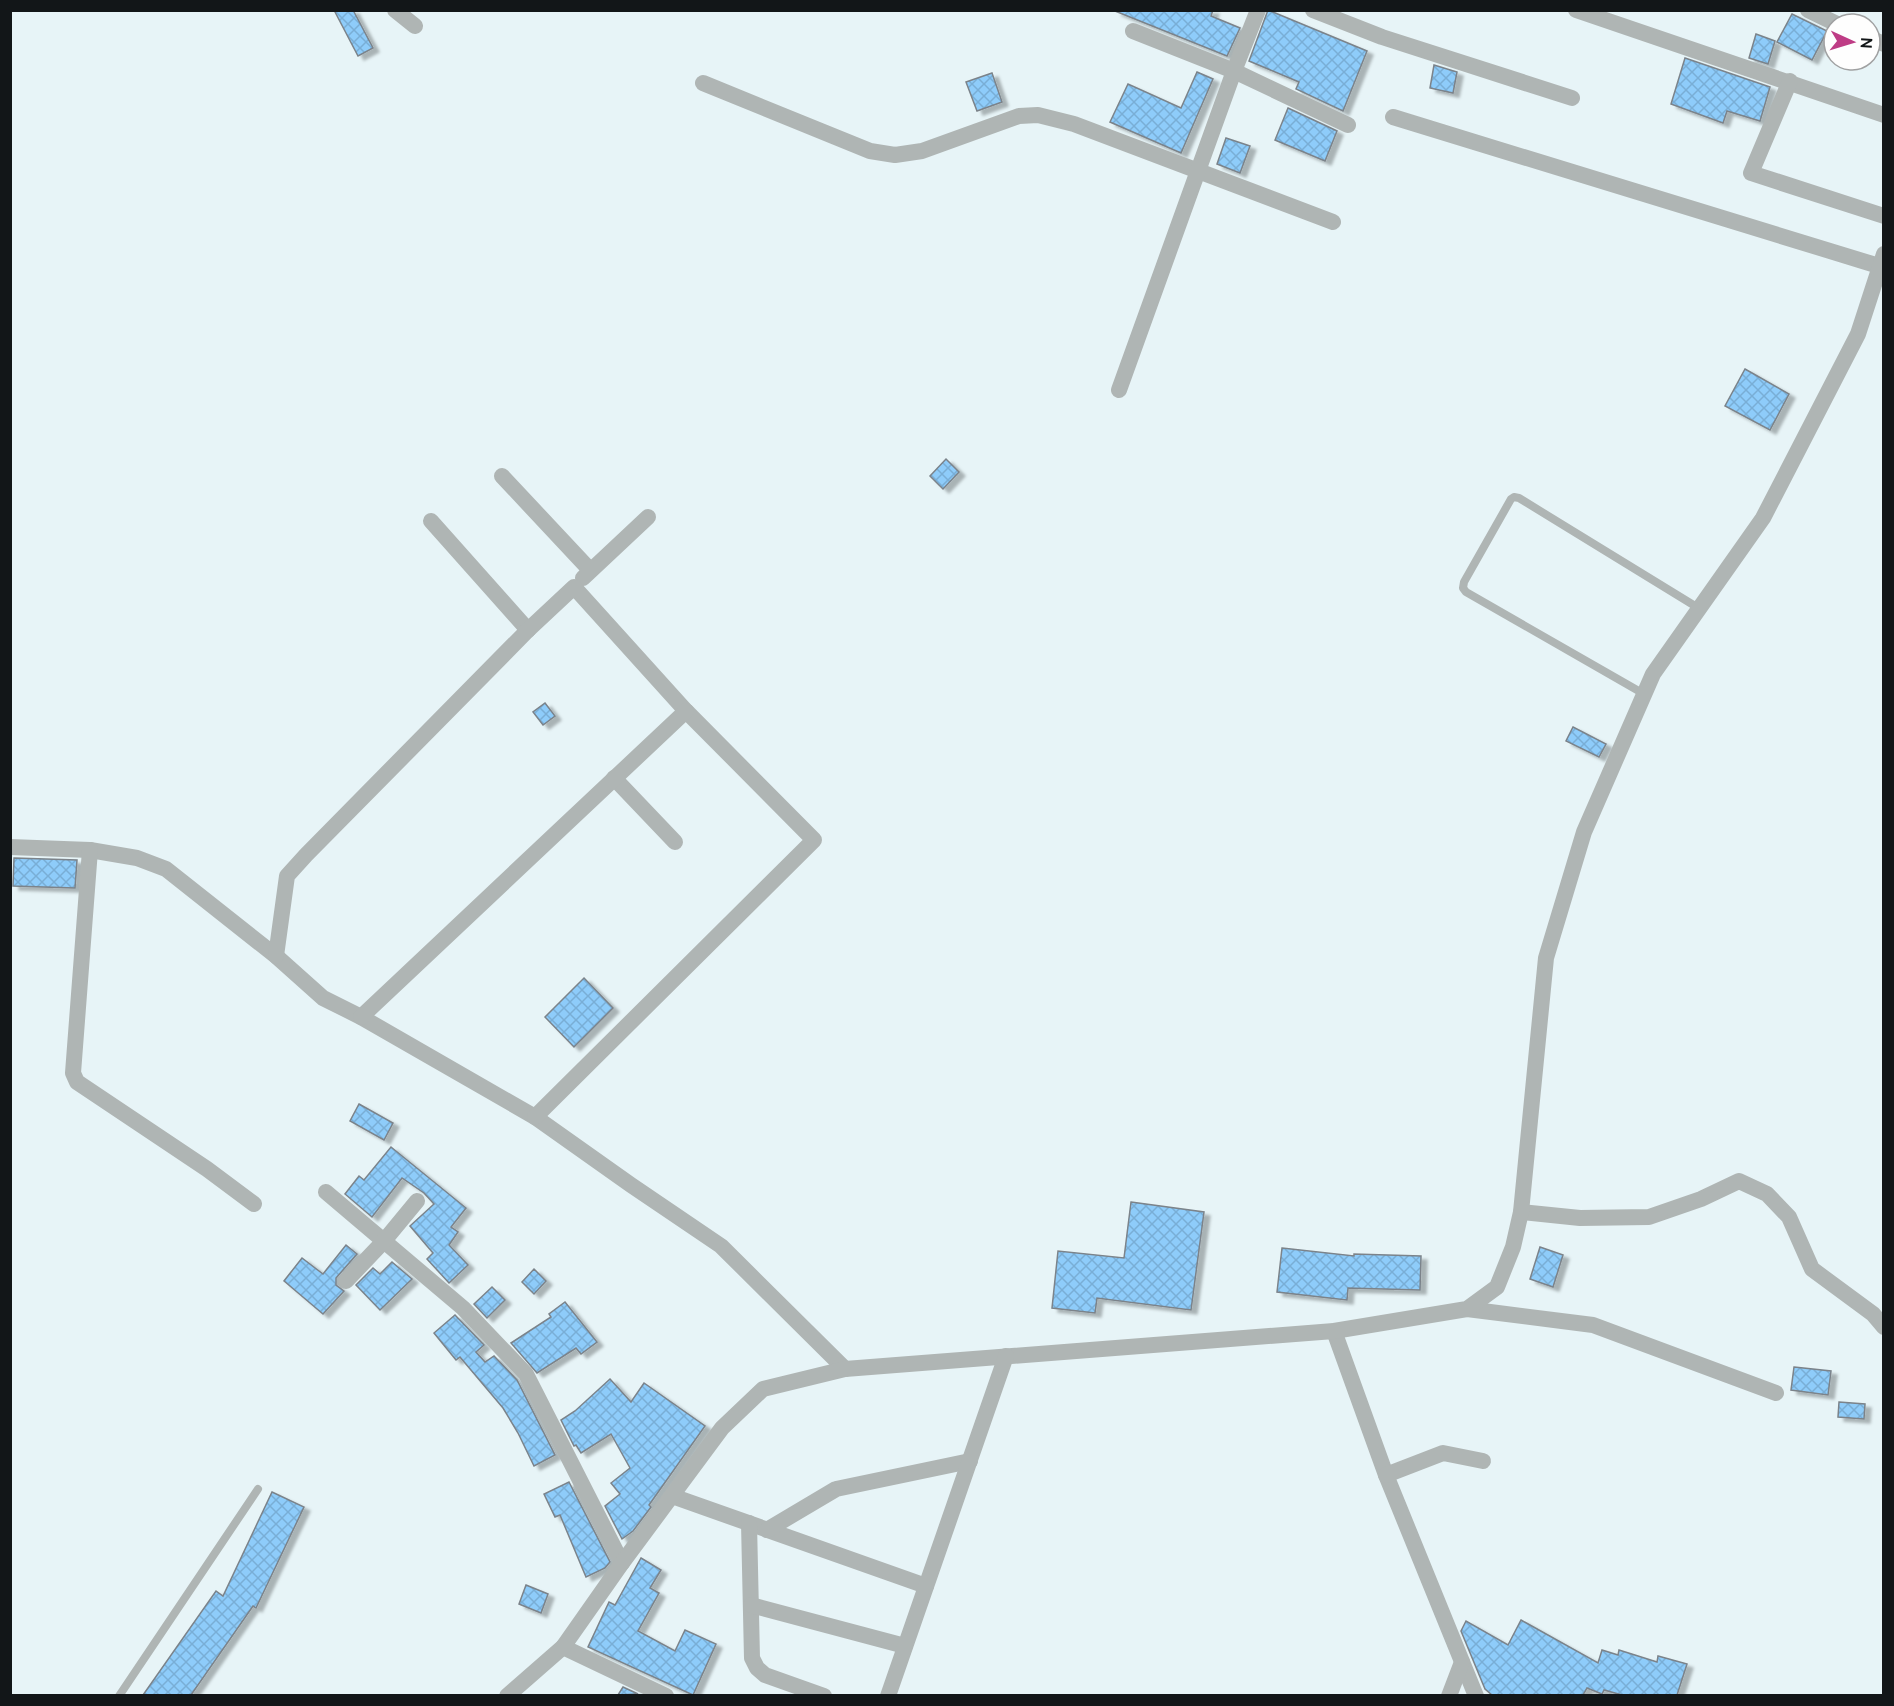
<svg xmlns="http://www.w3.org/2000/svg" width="1894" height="1706" font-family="Cabin,sans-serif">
<defs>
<pattern id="building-cross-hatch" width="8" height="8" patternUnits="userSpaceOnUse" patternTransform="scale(1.5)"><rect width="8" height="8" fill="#8eccfa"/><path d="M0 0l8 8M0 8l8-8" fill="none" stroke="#79aed6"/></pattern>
<filter id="shadow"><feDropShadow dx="6" dy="4" stdDeviation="1.5" flood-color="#0004"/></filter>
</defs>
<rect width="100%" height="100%" fill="#e7f4f7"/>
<!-- building -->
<g fill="url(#building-cross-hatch)" stroke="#7b838a" stroke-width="1.5" filter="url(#shadow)">
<polygon points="334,10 353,10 373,48 358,56"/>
<polygon points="1213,10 1211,16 1240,28 1227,56 1115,11"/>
<polygon points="1268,10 1367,51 1343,111 1296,89 1299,82 1249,61"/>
<polygon points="1792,14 1827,31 1812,60 1777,42"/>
<polygon points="1756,34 1775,41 1768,64 1749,58"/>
<polygon points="1685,58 1770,87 1760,121 1727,111 1723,123 1671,104"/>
<polygon points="1434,65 1457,72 1453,93 1430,88"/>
<polygon points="1197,72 1213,79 1181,153 1110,122 1128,84 1181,108"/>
<polygon points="992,73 1002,102 977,111 966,82"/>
<polygon points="1288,108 1337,131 1325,161 1275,140"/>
<polygon points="1226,138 1250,146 1240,173 1217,164"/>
<polygon points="1745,369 1789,394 1770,430 1725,406"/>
<polygon points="946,459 959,472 943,489 930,476"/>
<polygon points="545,703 555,716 543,725 533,712"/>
<polygon points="1573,727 1606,744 1599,757 1566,741"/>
<polygon points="14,858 77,860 75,888 13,886"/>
<polygon points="584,978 613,1008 574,1047 545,1017"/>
<polygon points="359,1104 393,1123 384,1140 350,1121"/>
<polygon points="391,1147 466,1208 451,1227 458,1232 449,1245 468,1265 449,1283 427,1259 433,1253 410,1226 434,1204 424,1193 402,1178 372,1217 345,1194 359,1176 364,1180"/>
<polygon points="1131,1202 1204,1212 1191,1310 1097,1298 1095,1313 1052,1308 1058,1251 1124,1258"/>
<polygon points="346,1245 357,1254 336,1278 336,1285 344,1291 323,1314 284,1281 302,1258 323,1274"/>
<polygon points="1540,1247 1563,1255 1553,1287 1530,1279"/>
<polygon points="1282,1248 1354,1256 1354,1254 1421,1256 1420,1290 1348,1288 1347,1300 1277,1292"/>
<polygon points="392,1262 412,1279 380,1310 356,1285 373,1268 380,1274"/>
<polygon points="534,1269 546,1281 534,1294 522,1282"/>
<polygon points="492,1287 505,1300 487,1318 474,1304"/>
<polygon points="565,1302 597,1342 581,1354 576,1348 537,1373 511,1343 551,1317 549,1314"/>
<polygon points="455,1315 484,1345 476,1352 485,1362 494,1356 517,1380 555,1455 534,1466 518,1433 503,1408 460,1357 456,1360 434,1333"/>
<polygon points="1794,1367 1831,1371 1828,1395 1791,1390"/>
<polygon points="610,1379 631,1402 644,1383 705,1426 649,1505 651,1507 633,1531 622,1539 605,1506 620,1494 611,1483 630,1468 611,1434 581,1453 576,1445 574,1446 561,1420 575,1411"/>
<polygon points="1839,1402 1865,1404 1864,1419 1838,1417"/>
<polygon points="569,1482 610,1562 605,1568 586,1577 560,1515 555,1517 544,1494"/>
<polygon points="272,1492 304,1507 256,1608 253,1606 191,1695 143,1695 216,1591 223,1596"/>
<polygon points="641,1558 661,1570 650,1588 659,1593 638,1631 675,1651 685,1630 716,1644 693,1695 588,1647 609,1602 615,1605"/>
<polygon points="526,1585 548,1594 541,1613 519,1604"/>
<polygon points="1521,1620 1598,1663 1602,1650 1618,1655 1619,1650 1657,1662 1658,1656 1687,1664 1677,1695 1622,1695 1604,1690 1602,1694 1587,1688 1583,1695 1492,1695 1485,1689 1461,1631 1466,1621 1508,1645"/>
<polygon points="623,1687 638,1694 618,1695"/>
</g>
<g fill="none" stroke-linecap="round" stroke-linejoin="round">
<!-- lane -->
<g stroke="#afb5b4" stroke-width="8">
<polyline points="1644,694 1466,592 1463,588 1464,582 1511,499 1514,497 1519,498 1700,609"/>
<polyline points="119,1696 258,1489"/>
</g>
<!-- street -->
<g stroke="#afb5b4" stroke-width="16">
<polyline points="395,10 415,26"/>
<polyline points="1313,10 1382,37 1572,98"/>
<polyline points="1576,10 1884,115"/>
<polyline points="1808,10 1837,24"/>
<polyline points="1133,31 1234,71 1348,125"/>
<polyline points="1870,38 1884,44"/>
<polyline points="1790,81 1751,173 1884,216"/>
<polyline points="703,83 870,151 895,155 922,151 1019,116 1038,115 1074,124 1333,222"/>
<polyline points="1393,117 1879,266"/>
<polyline points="1119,390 1234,71 1258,10"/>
<polyline points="502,476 590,570"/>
<polyline points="431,521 528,630"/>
<polyline points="583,578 648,517"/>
<polyline points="614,778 675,842"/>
<polyline points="10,847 90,850 137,858 166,869 276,956 323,998 361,1017 535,1117 631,1185 721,1246 845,1369"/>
<polyline points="90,850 73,1073 77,1082 207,1169 254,1204"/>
<polyline points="276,956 287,876 306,855 528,630 574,587 686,711 814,840 535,1117"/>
<polyline points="361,1017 686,711"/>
<polyline points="326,1192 463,1308 526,1374 622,1563"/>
<polyline points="1521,1212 1580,1218 1649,1217 1701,1199 1739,1181 1767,1194 1789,1217 1812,1269 1873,1314 1884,1327"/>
<polyline points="346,1281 384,1241 417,1201"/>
<polyline points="1467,1309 1593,1325 1776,1393"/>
<polyline points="1334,1331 1386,1475 1476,1696"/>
<polyline points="1386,1475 1443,1453 1483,1461"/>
<polyline points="672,1496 926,1586"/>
<polyline points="749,1523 752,1658 757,1668 765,1675 824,1696"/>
<polyline points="767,1530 836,1489 970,1461"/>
<polyline points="751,1605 905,1646"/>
<polyline points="563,1647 666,1696"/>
<polyline points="507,1696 563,1647 622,1563 722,1428 763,1389 845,1369 1334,1331 1467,1309 1497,1287 1513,1247 1521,1212 1546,958 1584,832 1653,674 1763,518 1858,334 1884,254"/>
<polyline points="888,1696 1006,1356"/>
<polyline points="1449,1696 1462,1662"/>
</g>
</g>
<!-- border -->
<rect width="1894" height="1706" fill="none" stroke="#121618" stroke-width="24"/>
<!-- north arrow -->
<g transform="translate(1852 42) rotate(94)"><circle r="28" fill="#fefefe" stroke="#a0a1a2" stroke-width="1.5"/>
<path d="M0-4.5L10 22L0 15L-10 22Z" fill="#be3c85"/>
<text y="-9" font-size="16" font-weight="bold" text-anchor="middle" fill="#121618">N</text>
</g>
</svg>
